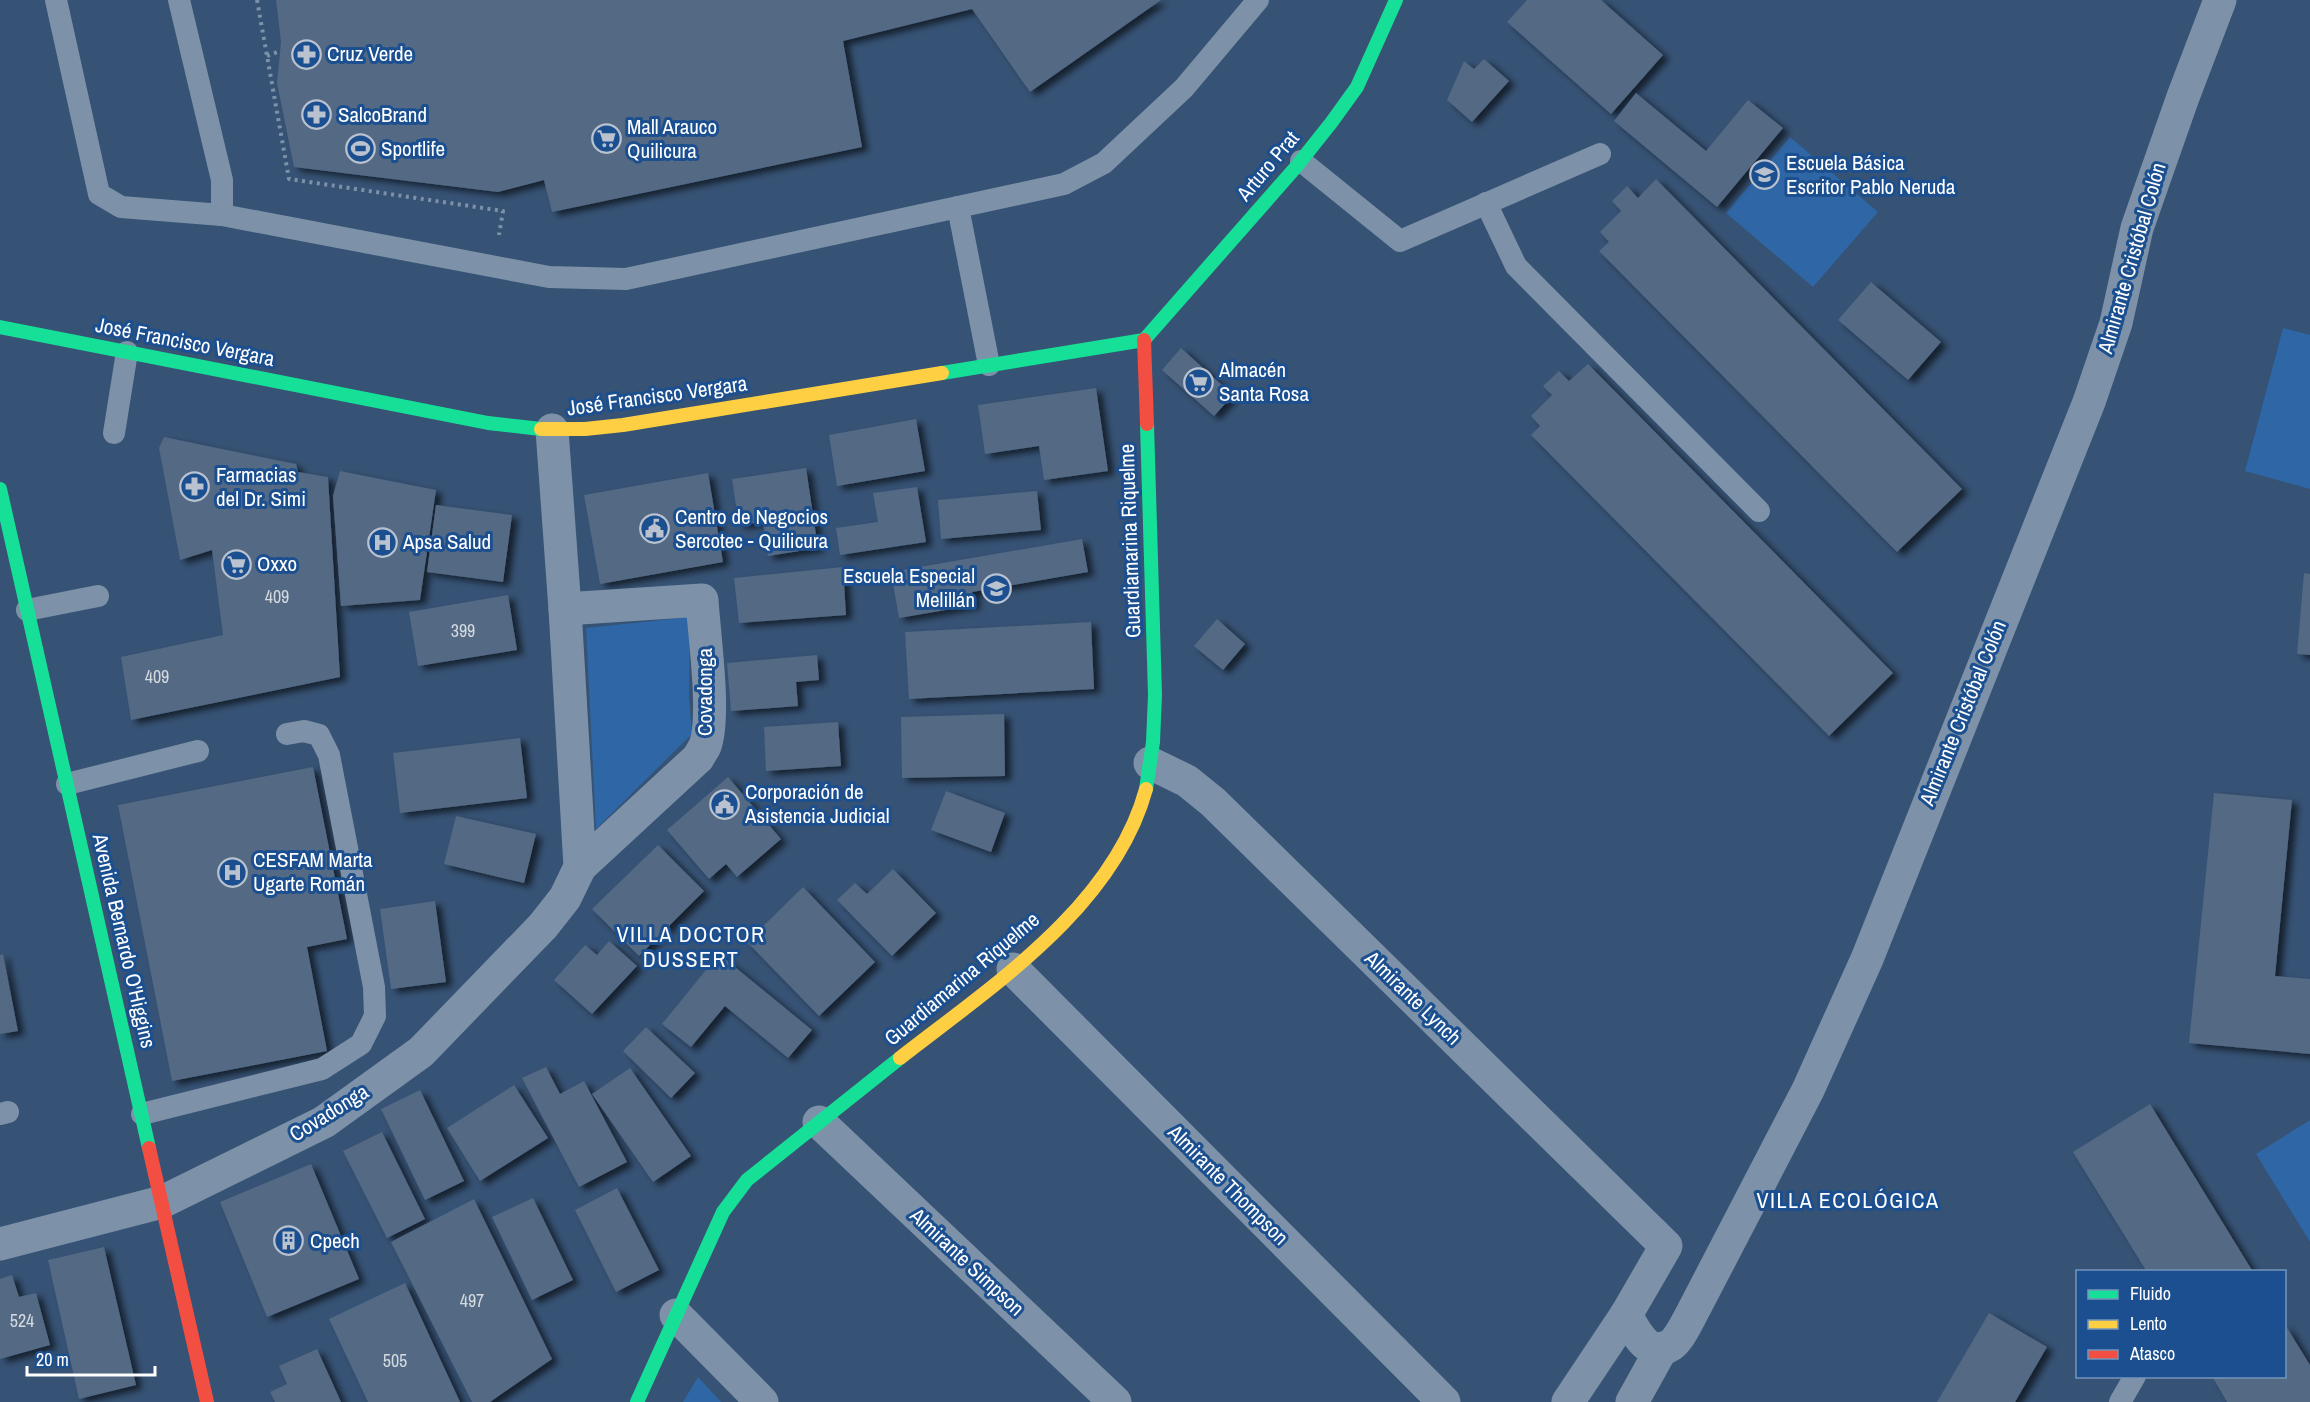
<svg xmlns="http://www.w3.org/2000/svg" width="2310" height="1402" font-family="'Archivo Narrow',sans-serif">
<defs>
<filter id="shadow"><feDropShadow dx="6" dy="4" stdDeviation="3" flood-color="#0009"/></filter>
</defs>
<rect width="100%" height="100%" fill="#365274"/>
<!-- green -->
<g fill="#2f66a5">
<polygon points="1790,137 1878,212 1813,287 1726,213"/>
<polygon points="2283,328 2310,335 2310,489 2245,471"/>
<polygon points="690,617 689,697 692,734 596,829 586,628"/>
<polygon points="2310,1120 2310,1242 2256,1154"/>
<polygon points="698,1377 721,1402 683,1402"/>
</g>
<!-- building -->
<g fill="#526984" filter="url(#shadow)">
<polygon points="276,0 1161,0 1030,92 972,9 843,41 862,147 552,212 544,180 498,192 294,167 277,83 281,42"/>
<polygon points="1527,0 1601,0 1663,55 1611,114 1507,22"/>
<polygon points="1484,59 1509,81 1472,122 1447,100 1464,61 1474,69"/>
<polygon points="1636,93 1706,151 1748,100 1783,128 1717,207 1614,121"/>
<polygon points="1656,179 1962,489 1897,552 1599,251 1609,242 1600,232 1621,211 1612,201 1627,186 1638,198"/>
<polygon points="1871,282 1941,342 1908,380 1838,320"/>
<polygon points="1181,348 1233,395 1214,416 1162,370"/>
<polygon points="1588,364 1893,673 1829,736 1531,435 1540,426 1531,416 1552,395 1543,386 1559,371 1569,381"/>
<polygon points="1096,388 1108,471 1044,480 1039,446 985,454 978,405"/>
<polygon points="916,419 925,471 837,486 829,435"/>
<polygon points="164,437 296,464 298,472 328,477 340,677 131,720 121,657 223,635 212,550 180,560 159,448"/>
<polygon points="806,468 818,548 768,556 763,522 739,525 732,479"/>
<polygon points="340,471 436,490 420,600 341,606 333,496"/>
<polygon points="708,473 723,562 600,584 584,495"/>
<polygon points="917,487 926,542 840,555 836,528 878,522 873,493"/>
<polygon points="1037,491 1041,530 941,539 938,500"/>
<polygon points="436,505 512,515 503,582 427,572"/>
<polygon points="1082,539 1088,572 972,592 975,605 899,618 891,572"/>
<polygon points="843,567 846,615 739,623 734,578"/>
<polygon points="2304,573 2310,574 2310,655 2297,654"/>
<polygon points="508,595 517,650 418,666 409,612"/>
<polygon points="1217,619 1245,644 1223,670 1194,646"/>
<polygon points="1091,622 1094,689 909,699 905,632"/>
<polygon points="817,655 819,680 796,682 798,706 731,711 727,663"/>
<polygon points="1004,714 1005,776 902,778 901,717"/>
<polygon points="838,722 841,766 766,771 764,727"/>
<polygon points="520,738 527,798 400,813 393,753"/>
<polygon points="313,767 347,939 307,947 327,1051 172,1081 118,805"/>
<polygon points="728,777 781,839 737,877 726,864 709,879 667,830"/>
<polygon points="946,791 1005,813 991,852 931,830"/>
<polygon points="2214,793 2292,800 2275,976 2310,979 2310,1054 2189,1043"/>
<polygon points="456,816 536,834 524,883 444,864"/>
<polygon points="658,845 704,891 639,956 592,909"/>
<polygon points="893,869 936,913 892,956 837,900 855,883 867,894"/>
<polygon points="803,887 875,962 819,1016 747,942"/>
<polygon points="435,901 446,982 391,989 380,909"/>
<polygon points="609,941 637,966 592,1014 554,980 585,945 597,955"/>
<polygon points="3,954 18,1031 0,1034 0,955"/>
<polygon points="719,954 812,1030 788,1058 725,1006 691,1047 662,1024"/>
<polygon points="646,1027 695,1073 671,1098 623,1051"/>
<polygon points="546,1067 560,1094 584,1081 627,1162 579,1187 522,1078"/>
<polygon points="630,1068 691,1156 653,1182 592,1094"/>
<polygon points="514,1085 548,1138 480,1181 447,1128"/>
<polygon points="420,1090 464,1181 425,1200 381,1109"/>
<polygon points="2150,1104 2253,1272 2147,1272 2073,1152"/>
<polygon points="382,1132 425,1219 387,1238 343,1151"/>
<polygon points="311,1164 359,1279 267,1317 220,1202"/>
<polygon points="617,1188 659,1270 616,1292 575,1210"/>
<polygon points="533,1198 573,1280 532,1300 492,1217"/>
<polygon points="474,1199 552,1359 490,1402 472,1402 391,1242"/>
<polygon points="104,1247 136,1385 79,1399 48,1260"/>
<polygon points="12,1275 19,1297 36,1293 50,1345 0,1359 0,1279"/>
<polygon points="405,1283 460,1402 368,1402 329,1319"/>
<polygon points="1989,1313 2047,1347 2015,1402 1937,1402"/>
<polygon points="2284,1323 2310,1365 2310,1402 2227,1402 2212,1376 2284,1376"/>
<polygon points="317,1349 341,1402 275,1402 270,1392 287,1384 279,1366"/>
</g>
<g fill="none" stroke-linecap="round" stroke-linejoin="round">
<!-- path -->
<g stroke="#7d92a8" stroke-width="4" stroke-dasharray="3 4.5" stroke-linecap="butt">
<polyline points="257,0 289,179 503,211 499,235"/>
<polyline points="267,56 280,51"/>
</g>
<!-- lane -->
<g stroke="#7d92a8" stroke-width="22">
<polyline points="56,0 99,194 121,207 222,215 222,180 179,0"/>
<polyline points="1301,161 1400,241 1600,154"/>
<polyline points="1486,203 1516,266 1759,511"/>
<polyline points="958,207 989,365"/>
<polyline points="222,215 549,277 626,279 1064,184 1104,163 1184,88 1258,0"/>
<polyline points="114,433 127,352"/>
<polyline points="27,610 98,596"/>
<polyline points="67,784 198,751"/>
<polyline points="0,1114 8,1112"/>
<polyline points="142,1114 322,1069 361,1044 375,1016 374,987 329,755 319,735 304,731 287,734"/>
<polyline points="2120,1402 2135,1376"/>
</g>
<!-- street -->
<g stroke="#7d92a8" stroke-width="33">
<path d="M565,609L702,600C704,634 716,716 705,746C703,750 700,754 698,758L580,867"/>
<polyline points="1150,763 1187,781 1213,802 1666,1246 1626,1315 1568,1402"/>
<polyline points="1013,969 1444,1402"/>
<polyline points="819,1122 1115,1402"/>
<polyline points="0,1244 162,1202 324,1122 421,1052 543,926 565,898 580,867 565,609 552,430"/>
<polyline points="676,1315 762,1402"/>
<path d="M1626,1315C1635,1331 1648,1360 1671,1345C1679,1339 1685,1326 1690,1317L1808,1090L1867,959L2089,402L2116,323L2137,228L2183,97L2220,0"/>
<polyline points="1632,1402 1662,1348"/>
</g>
<!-- fast -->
<g stroke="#16e098" stroke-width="14">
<polyline points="0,327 488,423 541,429"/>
<polyline points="1144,340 1296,167 1331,123 1357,87 1396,0"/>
<polyline points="942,373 1144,340"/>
<polyline points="0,489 149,1148"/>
<polyline points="1146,789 1153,742 1155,695 1147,424"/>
<polyline points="637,1402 723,1212 747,1180 900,1058"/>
</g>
<!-- slow -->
<g stroke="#ffcf43" stroke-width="14">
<polyline points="541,429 585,429 623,425 942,373"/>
<path d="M900,1058C992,986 1114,907 1146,789"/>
</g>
<!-- jam -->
<g stroke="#f24e42" stroke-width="14">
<polyline points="1144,340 1147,424"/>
<polyline points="149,1148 207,1402"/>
</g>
</g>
<!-- icons -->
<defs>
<symbol id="pharmacy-ring" viewBox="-11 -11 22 22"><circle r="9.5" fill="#1b4f8f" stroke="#b9c2ce" stroke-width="1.5"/><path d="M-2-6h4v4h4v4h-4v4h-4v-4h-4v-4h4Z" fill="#b9c2ce"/></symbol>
<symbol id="supermarket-ring" viewBox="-11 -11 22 22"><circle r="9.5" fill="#1b4f8f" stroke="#b9c2ce" stroke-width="1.5"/><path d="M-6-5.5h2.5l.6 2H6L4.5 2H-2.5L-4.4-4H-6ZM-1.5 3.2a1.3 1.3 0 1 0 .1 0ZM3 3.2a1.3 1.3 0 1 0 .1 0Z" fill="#b9c2ce"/></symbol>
<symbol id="stadium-ring" viewBox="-11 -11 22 22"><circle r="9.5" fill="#1b4f8f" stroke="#b9c2ce" stroke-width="1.5"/><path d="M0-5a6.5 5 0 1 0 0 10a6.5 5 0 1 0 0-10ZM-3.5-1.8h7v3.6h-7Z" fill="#b9c2ce"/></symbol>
<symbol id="school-ring" viewBox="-11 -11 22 22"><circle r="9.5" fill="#1b4f8f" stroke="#b9c2ce" stroke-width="1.5"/><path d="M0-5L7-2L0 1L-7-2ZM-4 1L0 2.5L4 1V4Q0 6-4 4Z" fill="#b9c2ce"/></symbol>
<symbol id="civic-ring" viewBox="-11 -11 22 22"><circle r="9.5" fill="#1b4f8f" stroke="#b9c2ce" stroke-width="1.5"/><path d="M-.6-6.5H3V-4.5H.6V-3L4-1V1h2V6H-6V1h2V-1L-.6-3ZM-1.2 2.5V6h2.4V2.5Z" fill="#b9c2ce"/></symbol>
<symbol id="hospital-ring" viewBox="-11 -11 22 22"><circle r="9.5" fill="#1b4f8f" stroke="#b9c2ce" stroke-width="1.5"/><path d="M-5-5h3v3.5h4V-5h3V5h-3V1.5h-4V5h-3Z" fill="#b9c2ce"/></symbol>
<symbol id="building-ring" viewBox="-11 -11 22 22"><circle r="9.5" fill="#1b4f8f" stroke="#b9c2ce" stroke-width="1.5"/><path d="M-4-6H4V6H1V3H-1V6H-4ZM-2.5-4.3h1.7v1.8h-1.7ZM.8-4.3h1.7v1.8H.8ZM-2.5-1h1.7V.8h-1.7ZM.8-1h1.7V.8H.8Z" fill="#b9c2ce"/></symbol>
</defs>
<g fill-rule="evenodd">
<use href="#pharmacy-ring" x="290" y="38" width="33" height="33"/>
<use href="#pharmacy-ring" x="300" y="98" width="33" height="33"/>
<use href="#supermarket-ring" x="590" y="122" width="33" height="33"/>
<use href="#stadium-ring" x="344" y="132" width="33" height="33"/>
<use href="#school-ring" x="1748" y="158" width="33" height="33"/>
<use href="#supermarket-ring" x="1182" y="366" width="33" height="33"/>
<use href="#pharmacy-ring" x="178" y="470" width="33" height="33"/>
<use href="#civic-ring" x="638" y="512" width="33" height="33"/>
<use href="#hospital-ring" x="366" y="526" width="33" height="33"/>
<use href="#supermarket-ring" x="220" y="548" width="33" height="33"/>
<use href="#school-ring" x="980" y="572" width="33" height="33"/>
<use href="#civic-ring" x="708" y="788" width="33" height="33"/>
<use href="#hospital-ring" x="216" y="856" width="33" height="33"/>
<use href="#building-ring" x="272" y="1224" width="33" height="33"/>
</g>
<g text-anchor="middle" stroke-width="6" stroke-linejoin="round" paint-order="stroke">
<!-- number labels -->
<g font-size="18" fill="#d4dae0">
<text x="277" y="603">409</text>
<text x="463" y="637">399</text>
<text x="157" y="683">409</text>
<text x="472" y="1307">497</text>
<text x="22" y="1327">524</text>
<text x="395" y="1367">505</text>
</g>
<!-- poi labels -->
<g font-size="21" fill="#fff" stroke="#1b4f8f" text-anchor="start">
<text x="327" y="61">Cruz Verde</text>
<text x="338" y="122">SalcoBrand</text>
<text x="627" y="134">Mall Arauco<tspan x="627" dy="24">Quilicura</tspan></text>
<text x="381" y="156">Sportlife</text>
<text x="1786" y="170">Escuela Básica<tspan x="1786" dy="24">Escritor Pablo Neruda</tspan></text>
<text x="1219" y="377">Almacén<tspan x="1219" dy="24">Santa Rosa</tspan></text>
<text x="216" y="482">Farmacias<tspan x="216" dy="24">del Dr. Simi</tspan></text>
<text x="675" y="524">Centro de Negocios<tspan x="675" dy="24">Sercotec - Quilicura</tspan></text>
<text x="403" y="549">Apsa Salud</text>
<text x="257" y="571">Oxxo</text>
<text x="975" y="583" text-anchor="end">Escuela Especial<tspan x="975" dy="24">Melillán</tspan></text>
<text x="745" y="799">Corporación de<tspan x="745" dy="24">Asistencia Judicial</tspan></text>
<text x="253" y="867">CESFAM Marta<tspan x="253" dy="24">Ugarte Román</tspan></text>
<text x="310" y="1248">Cpech</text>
</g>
<!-- street labels -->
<g font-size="21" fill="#fff" stroke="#1b4f8f">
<text transform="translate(1268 166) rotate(-50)" y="7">Arturo Prat</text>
<text transform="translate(2132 258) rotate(-74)" y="7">Almirante Cristóbal Colón</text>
<text transform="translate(185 342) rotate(11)" y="7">José Francisco Vergara</text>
<text transform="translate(657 396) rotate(-8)" y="7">José Francisco Vergara</text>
<text transform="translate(1130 541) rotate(-92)" y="7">Guardiamarina Riquelme</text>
<text transform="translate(705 692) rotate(-90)" y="7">Covadonga</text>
<text transform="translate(1963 713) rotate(-68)" y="7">Almirante Cristóbal Colón</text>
<text transform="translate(124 941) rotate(77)" y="7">Avenida Bernardo O'Higgins</text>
<text transform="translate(962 979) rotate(-40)" y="7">Guardiamarina Riquelme</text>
<text transform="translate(1413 998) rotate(44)" y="7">Almirante Lynch</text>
<text transform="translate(329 1113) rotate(-32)" y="7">Covadonga</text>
<text transform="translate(1228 1185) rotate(45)" y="7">Almirante Thompson</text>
<text transform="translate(967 1262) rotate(43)" y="7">Almirante Simpson</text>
</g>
<!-- neighbourhood labels -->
<g font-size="22" letter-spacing="1.5" fill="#fff" stroke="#1b4f8f">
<text x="691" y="942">VILLA DOCTOR<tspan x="691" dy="25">DUSSERT</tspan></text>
<text x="1848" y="1208">VILLA ECOLÓGICA</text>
</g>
</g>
<!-- legend -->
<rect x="2076" y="1270" width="210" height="108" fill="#1b4f8f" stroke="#7695bc" stroke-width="1.5"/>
<rect x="2088" y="1290" width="30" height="9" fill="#16e098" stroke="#7695bc" stroke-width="1.5"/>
<text x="2130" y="1300" font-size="18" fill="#ffffff">Fluido</text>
<rect x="2088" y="1320" width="30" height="9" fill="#ffcf43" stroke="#7695bc" stroke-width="1.5"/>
<text x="2130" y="1330" font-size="18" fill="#ffffff">Lento</text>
<rect x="2088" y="1350" width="30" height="9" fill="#f24e42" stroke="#7695bc" stroke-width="1.5"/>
<text x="2130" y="1360" font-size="18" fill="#ffffff">Atasco</text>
<!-- scale -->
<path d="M27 1366v9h128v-9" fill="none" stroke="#ffffff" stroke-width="3"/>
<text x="36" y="1366" font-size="18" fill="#ffffff" stroke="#1b4f8f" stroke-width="4.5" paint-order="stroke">20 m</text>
</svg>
